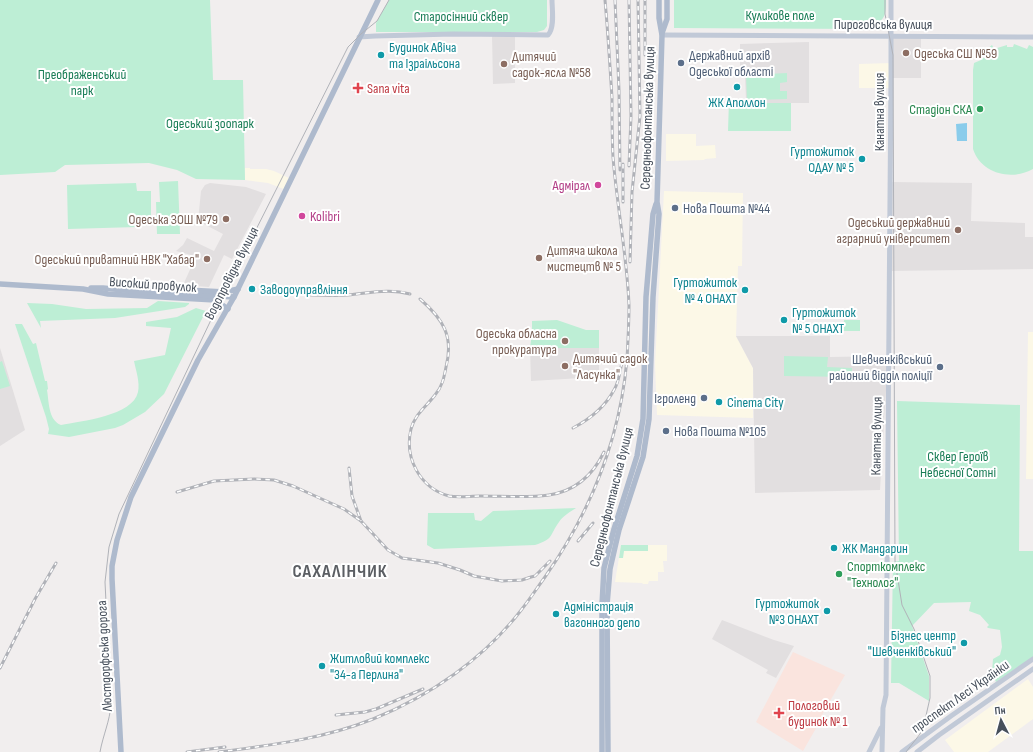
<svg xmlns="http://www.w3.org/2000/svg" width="1033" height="752" font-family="'Sofia Sans Condensed',sans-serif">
<rect width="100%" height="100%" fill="#f1eeee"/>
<!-- commercial -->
<g fill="#fcf8e7">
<polygon points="891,63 891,88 859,88 859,64"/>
<polygon points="666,134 696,134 696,146 715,145 716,158 705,159 704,160 666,161"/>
<polygon points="245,168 250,168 250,169 266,169 274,171 291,179 286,190 268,183 245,180"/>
<polygon points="664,191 743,193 742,266 738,266 736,336 753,368 753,418 657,415 655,364"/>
<polygon points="1028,332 1033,332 1033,479 1026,479"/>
<polygon points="621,545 667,545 667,561 663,561 664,572 658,572 658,581 649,581 648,584 643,584 642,583 615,582"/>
<polygon points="1028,679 1033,687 1033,719 988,752 954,752 945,740"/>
</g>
<!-- education -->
<g fill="#e2dfe0">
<polygon points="492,35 515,35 515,83 493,84"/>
<rect x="892" y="37" width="29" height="41"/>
<polygon points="809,42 809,103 743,103 743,100 746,100 745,74 740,74 740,44"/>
<polygon points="891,182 972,183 971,221 1025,223 1025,237 1033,237 1033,269 890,271"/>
<polygon points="210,183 246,187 266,194 232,259 224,255 209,287 183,285 193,263 191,255 176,251 183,245 187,238 214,251 223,234 198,221 201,191 205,185"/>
<polygon points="736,336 830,336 830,357 888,356 880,490 755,493 753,368"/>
<polygon points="0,348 25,430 0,446"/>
<polygon points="530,348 599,348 599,377 531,381"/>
<polygon points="722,620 774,640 794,646 776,678 766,673 768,670 712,639"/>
</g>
<!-- medical -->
<polygon fill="#fae4de" points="793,652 845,675 822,715 823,716 803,751 756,722"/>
<!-- green -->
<g fill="#bdeed5">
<polygon points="0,0 210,0 213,80 243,80 245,180 196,179 177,170 149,163 65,165 55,172 0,175"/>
<polygon points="389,0 547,0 547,26 544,30 537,32 376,32 376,23"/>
<path d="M674,0H886C886,19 884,20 867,29L674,28Z"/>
<path d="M1014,44L1027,49L1029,45L1033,47V169C1012,181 981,174 973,149V70L974,63L981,60V58H986V50L992,45L994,49L1007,45V47H1013Z"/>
<polygon points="787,73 787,82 780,83 780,91 787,91 787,99 747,100 746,75"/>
<polygon points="729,100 743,100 744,103 791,103 791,131 728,131"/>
<polygon points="178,181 180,234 157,234 156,202 160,202 159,182"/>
<polygon points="136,183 137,191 151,191 151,219 137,220 137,227 68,229 67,185"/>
<polygon points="158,301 189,303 189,304 185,307 115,318 40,321 41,328 27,303 52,304 86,309 147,308"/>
<path d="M196,308L206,311L164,394L145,412L123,425L115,428L69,437L48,434L49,429L46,417L15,324H22L33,344L36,343L45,381H47L48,389L47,390C49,401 48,420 61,425C81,421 133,416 138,392C140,382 136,371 134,361L165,355L171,328L146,326V322L177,317Z"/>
<polygon points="557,320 586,330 599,330 599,348 530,348 532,333 532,321"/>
<polygon points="844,320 860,320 860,331 843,331"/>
<polygon points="784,356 828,357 827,367 852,368 852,377 784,376"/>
<polygon points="2,361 10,386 0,389 0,362"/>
<polygon points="897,401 1020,405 1019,551 1033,551 1033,657 996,682 992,672 993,659 1000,655 1002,647 1000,630 988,628 987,627 989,625 980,615 969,611 971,602 934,603 912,626 929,676 929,701 899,683 891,683 893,562 899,561"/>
<path d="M576,508C570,512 563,516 559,522C549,536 554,539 535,545L434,549L427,545L428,513H474L475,520L481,521L493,511Z"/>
<polygon points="621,545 648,545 648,551 624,551 623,558 619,558"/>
</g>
<!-- water -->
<polygon fill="#8acceb" points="967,123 967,141 957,141 956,124"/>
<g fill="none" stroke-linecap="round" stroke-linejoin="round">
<!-- secondary -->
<g stroke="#c1c9d7" stroke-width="5">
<polyline points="662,35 1033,37"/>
<path d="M359,37L375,36L453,34L548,35C555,28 552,9 552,0"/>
<polyline points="869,752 881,728"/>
<polyline points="882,752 883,708 886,695 891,75 891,0"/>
<polyline points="902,752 951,716 1033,659"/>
<polyline points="917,752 939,735 1033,669"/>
</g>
<!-- primary -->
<g stroke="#aebacd" stroke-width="5.5">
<polyline points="662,33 667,19 667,0"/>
<polyline points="0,284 83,289 108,294 215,300 228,309"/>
<polyline points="91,288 103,288 134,291 234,297"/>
<polyline points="122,288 130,287 225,292 238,289"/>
<polyline points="121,752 112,579 112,566 117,540 131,497 198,360 234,297 378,0"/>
<polyline points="602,752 602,605 604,568 614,529 637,456 643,419 646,297 653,214 656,204"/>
<polyline points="608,752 607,605 610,569 619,530 643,457 649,419 653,297 659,214 657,202 662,35 659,18 659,0"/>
</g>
<!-- tram -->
<g stroke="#b0b2b8" stroke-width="1">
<polyline points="885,0 885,14 893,55 895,561 902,605 914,629 930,676 930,698 925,720 920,734 906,752"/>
<path d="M100,752C103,735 110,721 111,704L105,582L109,547L119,514L219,303L348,47L361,34L377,21L389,0"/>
</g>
<defs>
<g id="rail">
<polyline points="615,0 619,90 620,170"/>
<polyline points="629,0 631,116 629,166"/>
<polyline points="645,55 645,0"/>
<polyline points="623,164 623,202"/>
<polyline points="630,262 632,192 640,116 638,0"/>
<path d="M311,295C323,295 336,296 348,295C370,293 389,288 410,294"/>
<path d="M420,299C443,319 454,336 446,367C444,378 442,387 435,395C426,407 415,414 411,429C404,458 420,488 449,496C459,498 470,496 480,496C503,496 527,498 549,495C575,491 593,475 604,452"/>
<path d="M573,428C590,419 605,407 614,390C619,382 620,371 622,362"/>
<polyline points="349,468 352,496 361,521"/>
<polyline points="177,492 214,481 254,479 274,480 293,486 344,509 361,521 388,550 402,558 438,563 460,570 474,576 502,581 522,580 531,577 535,576 550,561"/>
<polyline points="578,541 593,523"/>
<polyline points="0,668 35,599 56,563"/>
<polyline points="336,715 365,712 376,709 423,689"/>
<polyline points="187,752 225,747"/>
<path d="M219,752C272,745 323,739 373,719C430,696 485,658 522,609C530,599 537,588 545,577C591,511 620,440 627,359C628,341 629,322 629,305C627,255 617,207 613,157C612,138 612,118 612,98C610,66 608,33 605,0"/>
</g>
</defs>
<!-- rail casing -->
<use href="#rail" stroke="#b0b2b8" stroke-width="3"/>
<!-- rail -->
<use href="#rail" stroke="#fff" stroke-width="1.5" stroke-dasharray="4.5" stroke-linecap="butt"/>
</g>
<!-- markers -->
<g fill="#8d6e63" stroke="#fff" stroke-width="1.5">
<circle cx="906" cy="53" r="4"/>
<circle cx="504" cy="64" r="4"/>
<circle cx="226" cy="219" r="4"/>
<circle cx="958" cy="230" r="4"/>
<circle cx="539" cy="258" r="4"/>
<circle cx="207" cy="259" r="4"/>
<circle cx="565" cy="341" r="4"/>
<circle cx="565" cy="366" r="4"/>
</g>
<g fill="#0f9aa8" stroke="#fff" stroke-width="1.5">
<circle cx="381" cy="55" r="4"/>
<circle cx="737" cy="87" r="4"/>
<circle cx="862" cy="159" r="4"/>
<circle cx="252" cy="289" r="4"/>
<circle cx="745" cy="290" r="4"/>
<circle cx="784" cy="320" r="4"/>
<circle cx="719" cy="402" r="4"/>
<circle cx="834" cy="548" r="4"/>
<circle cx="827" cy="611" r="4"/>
<circle cx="556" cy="614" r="4"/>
<circle cx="964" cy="643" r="4"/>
<circle cx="322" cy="666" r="4"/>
</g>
<g fill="#5c6f8a" stroke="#fff" stroke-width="1.5">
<circle cx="681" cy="63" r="4"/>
<circle cx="675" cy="208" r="4"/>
<circle cx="940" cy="367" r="4"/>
<circle cx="704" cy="398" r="4"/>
<circle cx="666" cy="431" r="4"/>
</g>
<g fill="#e0444e" stroke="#fff" stroke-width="1.5">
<path d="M356 82h4v4h4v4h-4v4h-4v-4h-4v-4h4z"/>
<path d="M777 707h4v4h4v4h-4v4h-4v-4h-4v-4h4z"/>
</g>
<g fill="#2e9e5b" stroke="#fff" stroke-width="1.5">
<circle cx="980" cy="109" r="4"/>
<circle cx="839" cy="574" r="4"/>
</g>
<g fill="#d1479c" stroke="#fff" stroke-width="1.5">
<circle cx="598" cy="185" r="4"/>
<circle cx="302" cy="216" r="4"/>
</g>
<g text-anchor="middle" stroke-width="4" stroke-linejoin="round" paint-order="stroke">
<!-- park labels -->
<g font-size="14" fill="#187c55" stroke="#fff">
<text x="780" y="20">Куликове поле</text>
<text x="461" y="21">Старосінний сквер</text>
<text x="82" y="79">Преображенський<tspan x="82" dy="16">парк</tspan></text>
<text x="210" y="128">Одеський зоопарк</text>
<text x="958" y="461">Сквер Героїв<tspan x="958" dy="16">Небесної Сотні</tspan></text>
</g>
<!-- street labels -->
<g font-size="14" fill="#464f5b" stroke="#fff">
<text x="883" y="29">Пироговська вулиця</text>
<text transform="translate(879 112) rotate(-90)" y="5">Канатна вулиця</text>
<text transform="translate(647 118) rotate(-88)" y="5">Середньофонтанська вулиця</text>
<text transform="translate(231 273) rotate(-63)" y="5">Водопровідна вулиця</text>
<text transform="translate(153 284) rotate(4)" y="5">Високий провулок</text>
<text transform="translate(876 436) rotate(-89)" y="5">Канатна вулиця</text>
<text transform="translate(611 497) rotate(-76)" y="5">Середньофонтанська вулиця</text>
<text transform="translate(104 656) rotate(-93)" y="5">Люстдорфська дорога</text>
<text transform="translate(960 696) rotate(-35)" y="5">проспект Лесі Українки</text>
</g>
<!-- culture labels -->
<g font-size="14" fill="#0d838f" stroke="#fff" text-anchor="start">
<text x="389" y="52">Будинок Авіча<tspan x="389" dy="16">та Ізраільсона</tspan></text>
<text x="737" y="107" text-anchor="middle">ЖК Аполлон</text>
<text x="854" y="156" text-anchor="end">Гуртожиток<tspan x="854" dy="16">ОДАУ № 5</tspan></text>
<text x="737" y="287" text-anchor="end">Гуртожиток<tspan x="737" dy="16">№ 4 ОНАХТ</tspan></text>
<text x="260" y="294">Заводоуправління</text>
<text x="792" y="317">Гуртожиток<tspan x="792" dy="16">№ 5 ОНАХТ</tspan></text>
<text x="727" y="407">Cinema City</text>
<text x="842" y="553">ЖК Мандарин</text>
<text x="819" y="608" text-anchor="end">Гуртожиток<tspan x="819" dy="16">№3 ОНАХТ</tspan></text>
<text x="564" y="611">Адміністрація<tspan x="564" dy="16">вагонного депо</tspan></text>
<text x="956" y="640" text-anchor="end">Бізнес центр<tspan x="956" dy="16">"Шевченківський"</tspan></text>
<text x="330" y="663">Житловий комплекс<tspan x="330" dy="16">"34-а Перлина"</tspan></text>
</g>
<!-- education labels -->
<g font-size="14" fill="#785e54" stroke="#fff" text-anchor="start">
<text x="914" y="58">Одеська CШ №59</text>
<text x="512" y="61">Дитячий<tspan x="512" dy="16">садок-ясла №58</tspan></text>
<text x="218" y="224" text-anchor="end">Одеська ЗОШ №79</text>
<text x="950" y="227" text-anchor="end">Одеський державний<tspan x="950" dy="16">аграрний університет</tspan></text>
<text x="547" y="255">Дитяча школа<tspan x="547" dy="16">мистецтв № 5</tspan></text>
<text x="199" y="264" text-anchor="end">Одеський приватний НВК "Хабад"</text>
<text x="557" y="338" text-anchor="end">Одеська обласна<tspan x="557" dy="16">прокуратура</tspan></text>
<text x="573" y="363">Дитячий садок<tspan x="573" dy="16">"Ласунка"</tspan></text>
</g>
<!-- service labels -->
<g font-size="14" fill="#4e5e75" stroke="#fff" text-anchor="start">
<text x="689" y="60">Державний архів<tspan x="689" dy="16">Одеської області</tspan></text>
<text x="683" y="213">Нова Пошта №44</text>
<text x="932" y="364" text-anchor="end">Шевченківський<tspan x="932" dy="16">районий відділ поліції</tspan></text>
<text x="696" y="403" text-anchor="end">Ігроленд</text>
<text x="674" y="436">Нова Пошта №105</text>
</g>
<!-- health labels -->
<g font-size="14" fill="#be3a42" stroke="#fff" text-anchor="start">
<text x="367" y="93">Sana vita</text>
<text x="788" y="710">Пологовий<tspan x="788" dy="16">будинок № 1</tspan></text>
</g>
<!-- leisure labels -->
<g font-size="14" fill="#27864d" stroke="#fff" text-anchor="end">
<text x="972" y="114">Стадіон СКА</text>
<text x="847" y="571" text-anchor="start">Спорткомплекс<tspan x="847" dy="16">"Технолог"</tspan></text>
</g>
<!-- hotel labels -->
<g font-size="14" fill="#b23c85" stroke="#fff" text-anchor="end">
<text x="590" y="190">Адмірал</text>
<text x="310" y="221" text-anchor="start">Kolibri</text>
</g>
<!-- district labels -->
<g font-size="18" font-weight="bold" letter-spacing="1" fill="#5b5e63" stroke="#fff">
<text x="340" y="577">САХАЛІНЧИК</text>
</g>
</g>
<!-- north arrow -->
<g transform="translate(1001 720) rotate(354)" stroke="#ffffff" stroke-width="3" paint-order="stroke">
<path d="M0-3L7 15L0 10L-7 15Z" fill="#464f5b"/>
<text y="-6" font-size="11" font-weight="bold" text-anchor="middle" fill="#464f5b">Пн</text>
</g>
</svg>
